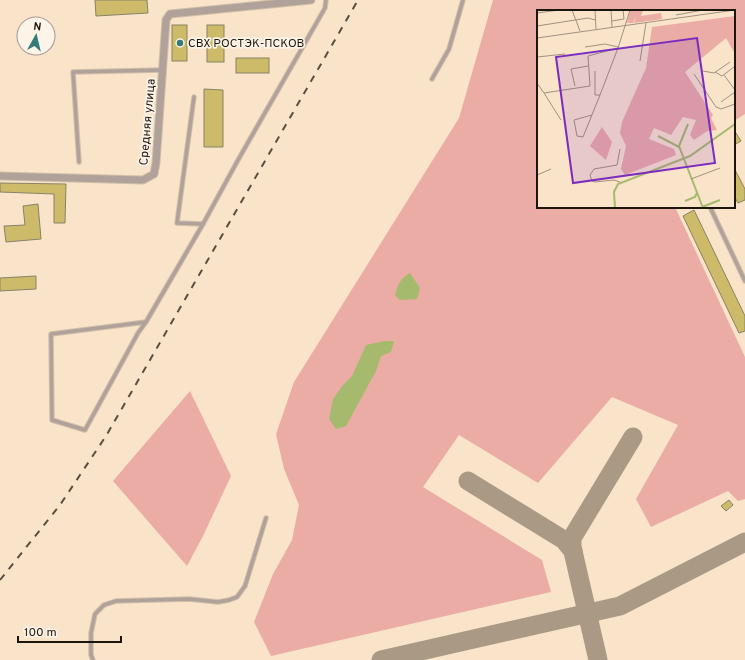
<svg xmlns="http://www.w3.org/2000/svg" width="745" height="660" font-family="Overpass,sans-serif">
<rect width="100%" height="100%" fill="#f9e4ca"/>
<!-- green -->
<g fill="#ebaca5">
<polygon points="493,0 745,0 745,114 734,121 734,11 538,11 538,207 675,207 745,357 745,499 738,501 728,491 651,527 636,499 678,425 612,397 538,483 459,435 423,487 542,560 551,592 271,656 254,622 273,574 292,540 299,505 284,469 276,434 294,382 459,118"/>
<polygon points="190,391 231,476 203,536 187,566 113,481"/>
</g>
<!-- water -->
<g fill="#a6ba6d">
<path d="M410,273L420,288L417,299L400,300L395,295C398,285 400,278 410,273Z"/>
<polygon points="385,341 394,341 391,352 381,356 376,371 346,426 336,429 329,419 333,399 343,385 352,376 366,345"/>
</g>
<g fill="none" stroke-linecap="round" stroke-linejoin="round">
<!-- taxiway -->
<g stroke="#a99985" stroke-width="19">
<polyline points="468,481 564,540 573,551"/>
<polyline points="381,660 620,606 745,542"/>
<polyline points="598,660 572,547 572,538 633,437"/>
</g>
</g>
<!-- building -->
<g fill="#cdbb6a" stroke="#888266">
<polygon points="95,0 147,0 148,13 96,16"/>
<rect x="172" y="25" width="15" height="36"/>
<rect x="207" y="25" width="17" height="37"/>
<rect x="236" y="58" width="33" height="15"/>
<polygon points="204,89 223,90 223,147 204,147"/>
<polygon points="734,130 741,141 734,145"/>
<polygon points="734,168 745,189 745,200 738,203 734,196"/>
<polygon points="0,183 66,184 65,223 54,223 54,194 0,192"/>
<polygon points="38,204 41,239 6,242 4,226 25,225 23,206"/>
<polygon points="694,210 745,316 745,331 739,333 683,216"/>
<polygon points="36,276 36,289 0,291 0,278"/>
<polygon points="729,500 733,505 726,511 721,506"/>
</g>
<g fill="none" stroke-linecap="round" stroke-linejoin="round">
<defs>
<g id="service">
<polyline points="432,79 449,49 463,0"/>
<polyline points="194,97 177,223 203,224 238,160 325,8 326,0"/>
<polyline points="79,162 73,72 162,70"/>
<polyline points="710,207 745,281"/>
<polyline points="146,322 51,334 52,420 85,430 138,333 146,322 203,224"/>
<polyline points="93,660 91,655 91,633 95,614 104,605 116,601 189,599 218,602 229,600 237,597 245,586 266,518"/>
</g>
<polyline id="minor" points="0,176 143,180 154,174 156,163 166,20 170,14 311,0"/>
</defs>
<!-- service casing -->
<use href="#service" stroke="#d1bfa8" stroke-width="5.5"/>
<!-- minor casing -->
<use href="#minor" stroke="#d1bfa8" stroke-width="9"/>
<!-- service -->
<use href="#service" stroke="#b0a29b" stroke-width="3.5"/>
<!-- minor -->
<use href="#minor" stroke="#b0a29b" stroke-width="7"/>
<!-- rail -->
<polyline stroke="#594e40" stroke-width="2" stroke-dasharray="7 7" stroke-linecap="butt" points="0,580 60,505 106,436 358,0"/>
</g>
<!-- markers -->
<circle fill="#327b78" stroke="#fcf3e9" stroke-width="1.5" cx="180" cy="43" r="4"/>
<g text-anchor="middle" stroke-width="3.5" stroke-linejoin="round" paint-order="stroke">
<!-- poi labels -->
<g font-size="12" fill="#1c150c" stroke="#fcf3e9" text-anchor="start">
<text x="188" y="47">СВХ РОСТЭК-ПСКОВ</text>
</g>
<!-- street labels -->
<g font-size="12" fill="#1c150c" stroke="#fcf3e9">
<text transform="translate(147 122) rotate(-85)" y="4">Средняя улица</text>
</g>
</g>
<!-- overview -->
<g transform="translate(537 10)">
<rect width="198" height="198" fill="#f9e4ca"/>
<path d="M93,0H106L104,6L124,3L125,9L97,13L99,6L96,13H90ZM198,6V44L189,28L148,62L176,105L174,108L180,120L170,121L157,130L153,125L159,110L146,107L134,125L117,118L112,129L137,139L139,145L88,165L84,159L89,136L83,123L85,112L109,58L115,17ZM65,117L75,132L69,150L53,136Z" fill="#ebaca5"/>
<path fill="none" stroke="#a6ba6d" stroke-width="2" d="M151,114L142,136L166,198M121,126L142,137M148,191L158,187L160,183M165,197L183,190M78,198L77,182L81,174L153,146L198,114"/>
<path fill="none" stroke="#a1917e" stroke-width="1" d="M35,0L43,21M58,0L59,19M74,0L75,17M0,3L22,0M139,5L166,0M75,11L87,9L86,0M0,16L51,8L58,10M0,28L198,0M48,37L68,34L81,37M0,47L28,44M103,51L109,13M58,61V85H63L81,38M166,61L177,63L193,52M178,62L185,66L197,57M157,64L179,97L184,99L198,94M187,65L198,80M0,73L7,83M38,76L34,59L51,56M184,92L198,82M55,105L37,110L40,126L46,127L63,85M24,110L7,83L53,76L51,46L81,38L93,0M83,139L80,155L57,159L53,165L55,171L58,172L77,170L83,172M0,165L14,159M154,169L183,158"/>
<path fill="#7b2cbf" fill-opacity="0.15" stroke="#7b2cbf" stroke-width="2" d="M160,28L178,153L36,173L19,47Z"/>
<rect width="198" height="198" fill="none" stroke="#1c150c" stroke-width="2"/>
</g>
<!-- north arrow -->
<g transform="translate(36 36) rotate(8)"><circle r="19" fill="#fcf3e9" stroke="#a29a91"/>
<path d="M0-3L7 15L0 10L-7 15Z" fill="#327b78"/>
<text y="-6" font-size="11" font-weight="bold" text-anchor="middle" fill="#1c150c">N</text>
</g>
<!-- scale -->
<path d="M18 636v6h103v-6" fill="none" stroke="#1c150c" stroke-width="2"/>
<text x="24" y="636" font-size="12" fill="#1c150c" stroke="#fcf3e9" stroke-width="3" paint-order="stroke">100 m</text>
</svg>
